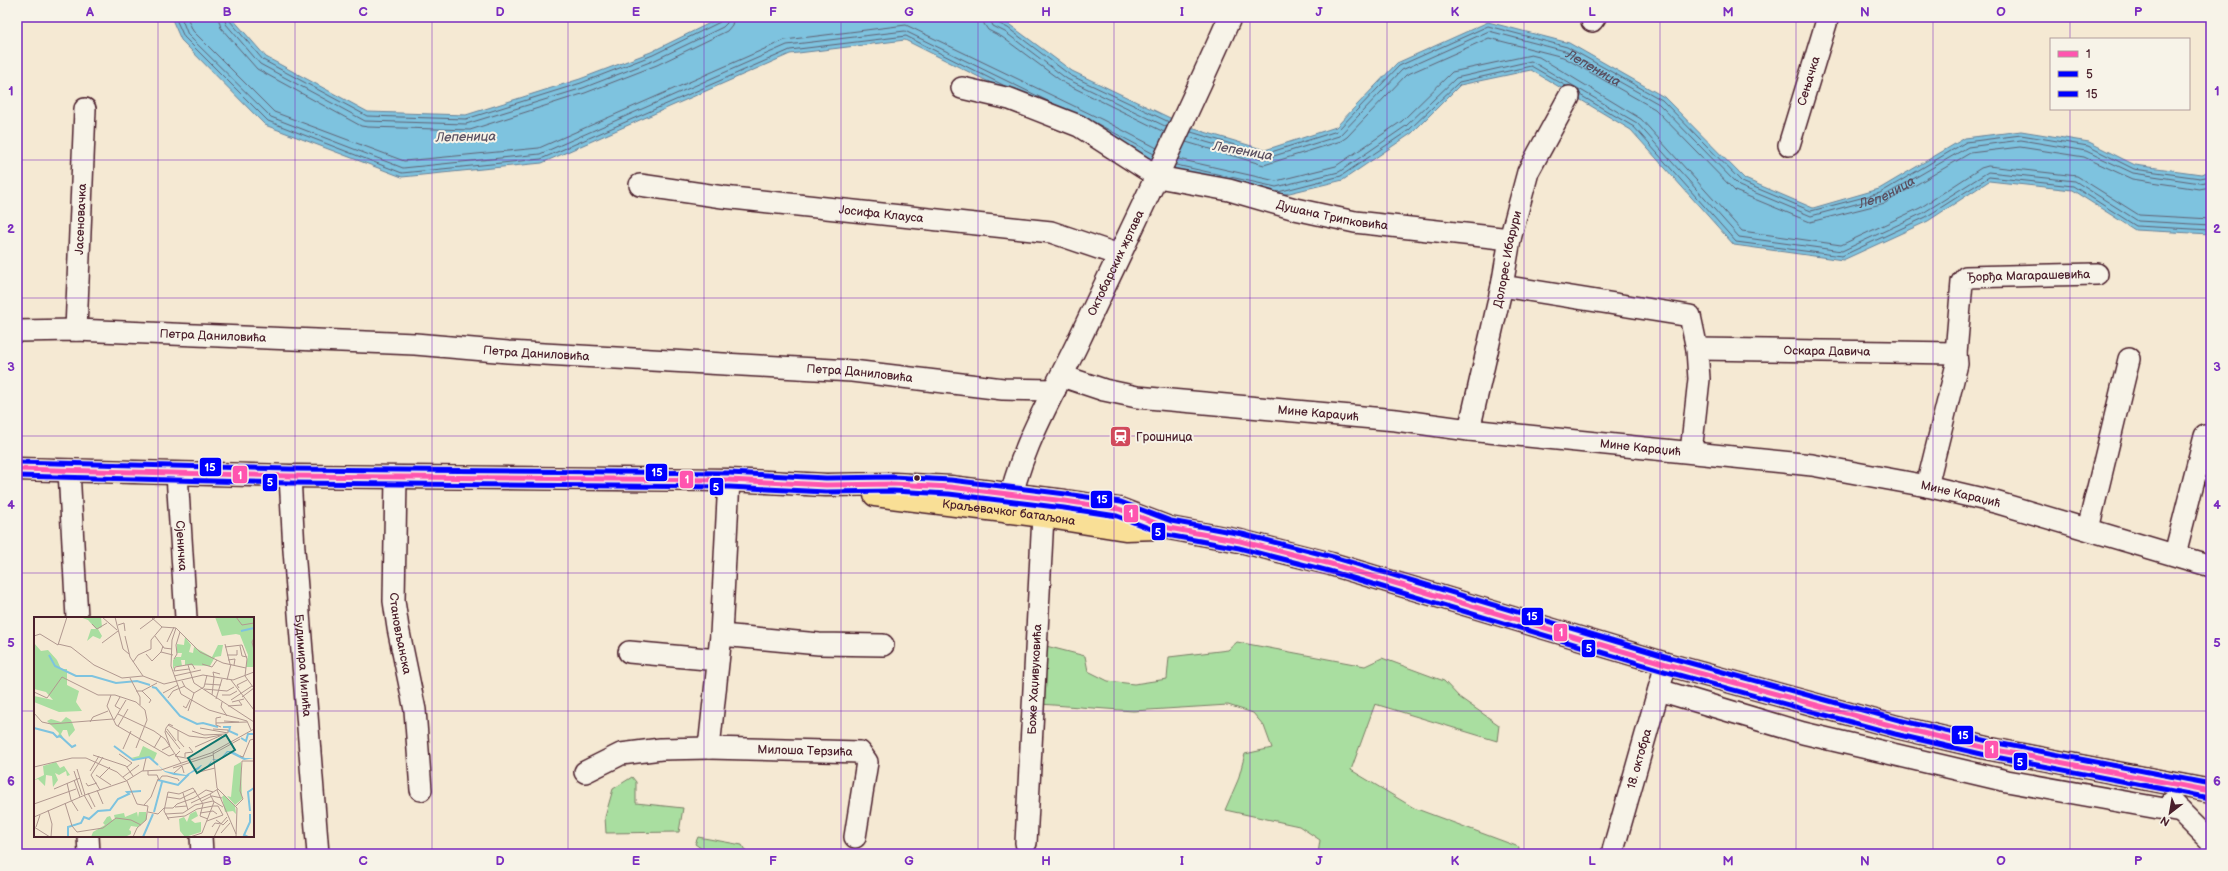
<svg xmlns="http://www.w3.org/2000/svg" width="2228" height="871" font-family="'Balsamiq Sans',sans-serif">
<rect width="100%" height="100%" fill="#f5e9d3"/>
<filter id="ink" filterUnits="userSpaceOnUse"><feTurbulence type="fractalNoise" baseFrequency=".025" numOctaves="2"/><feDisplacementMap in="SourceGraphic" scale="8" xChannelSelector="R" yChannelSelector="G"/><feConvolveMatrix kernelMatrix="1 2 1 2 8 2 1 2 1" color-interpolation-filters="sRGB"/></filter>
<g filter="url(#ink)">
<!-- green -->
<g fill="#a9dea0" stroke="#7a7e66">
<polygon points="1237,642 1365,666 1382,658 1444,681 1459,697 1499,725 1497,741 1375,704 1351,770 1414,808 1519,847 1518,854 1318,854 1320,840 1299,826 1225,810 1238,780 1245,754 1272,748 1264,726 1253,713 1228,705 1133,711 1040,704 1046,646 1085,656 1088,671 1108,681 1134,684 1167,679 1169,657 1228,650"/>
<polygon points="632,777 636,782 636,803 683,808 679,832 606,833 605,817 613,789"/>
<polygon points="698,837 742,845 747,854 709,854 695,844"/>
</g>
<!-- water -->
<polygon fill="#7ec3df" stroke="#698197" points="171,17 231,17 266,57 368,112 466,115 580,79 651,52 722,17 995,17 1010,25 1072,71 1191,128 1265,150 1336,127 1397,63 1488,22 1569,43 1664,97 1745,179 1813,208 1879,189 1965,138 2021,131 2089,142 2135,165 2201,174 2211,171 2211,234 2135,230 2072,190 1989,181 1928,221 1843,260 1734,245 1631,130 1531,70 1460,85 1412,133 1343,180 1277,196 1175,175 905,40 790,54 542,163 402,177 265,125 181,40"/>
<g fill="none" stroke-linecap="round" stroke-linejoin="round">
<!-- shore -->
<g stroke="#5f6173" stroke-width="1">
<polyline points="175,17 184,37 268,121 402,173 541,159 790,50 906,36 1005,86"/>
<polyline points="181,17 188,35 271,117 403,168 540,154 787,45 905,31 1058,106"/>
<polyline points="187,17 193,31 274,112 404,161 539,148 785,40 906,25 1103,120 1157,148"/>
<polyline points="218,17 221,28 257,69 361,126 368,127 470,130 585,93 657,65 727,31 732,25 734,17"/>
<polyline points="224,17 226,24 260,64 365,121 466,124 583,88 655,60 723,27 727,23 728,17"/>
<polyline points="229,17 230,21 263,60 367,116 466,119 581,83 653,55 720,22 723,17"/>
<polyline points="983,17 984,24 988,30 1002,37 1064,83 1164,132"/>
<polyline points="989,17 993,26 1005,32 1067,79 1167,127"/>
<polyline points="994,17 996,22 1008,28 1070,75 1169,122"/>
<polyline points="1580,95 1634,127 1736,242 1842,256 1926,217 1989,177 2073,186 2136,226 2211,230"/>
<polyline points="1094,122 1154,154"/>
<polyline points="1191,132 1265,154 1337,131 1399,66 1488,26 1567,47 1662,100 1742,182 1811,211 1880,193 1966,142 2021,135 2088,146 2134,169 2200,178 2211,176"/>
<path id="s1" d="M1189,137L1264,159L1339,136L1402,70L1489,31L1565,51L1659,104L1739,186L1811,216L1882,197L1968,147L2021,140L2086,151L2133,173L2200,183L2211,181"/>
<polyline points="1186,142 1264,165 1341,141 1347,137 1406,75 1489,38 1563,57 1655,109 1735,191 1810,222 1885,203 1970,153 2020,147 2084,157 2132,179 2199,189 2211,187"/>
<polyline points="1178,159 1276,181 1336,166 1402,121 1452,72 1531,55 1539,57 1641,119 1742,231 1841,245 1920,208 1981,168 1988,166 2077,176 2139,215 2211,219"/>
<polyline points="1176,165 1276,187 1339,172 1406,126 1456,78 1531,61 1637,123 1739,237 1842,251 1923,213 1988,172 2075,181 2138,221 2211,225"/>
<polyline points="1278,192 1341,176 1409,130 1459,82 1531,66 1566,86"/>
</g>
<defs>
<g id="street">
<polyline points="1592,21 1595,17"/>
<path id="s2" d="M962,88L1010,99L1079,126L1158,177L1229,190L1295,209L1355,222L1510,239"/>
<path id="s3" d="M1789,145L1828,17"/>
<path id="s4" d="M640,185L723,197L1051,232L1119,255"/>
<polyline points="1502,286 1690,316 1697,349 1699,379 1691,452"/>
<path id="s5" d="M76,330L85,109"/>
<path id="s6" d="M17,331L76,330L415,344L508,352L852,371L1003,389L1055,390"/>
<path id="s7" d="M1697,349L1956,353"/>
<path id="s8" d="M1062,376L1104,390L1137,397L1396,420L1469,430L1812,465L1927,486L1995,502L2211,566"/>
<path id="s9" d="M1469,430L1502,286L1510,239L1528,172L1569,97"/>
<polyline points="69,470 77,618"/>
<path id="s10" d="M177,474L186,618"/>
<path id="s11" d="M290,476L294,550L318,854"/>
<path id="s12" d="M396,477L394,601L398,628L415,710L421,790"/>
<path id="s13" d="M729,480L721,635L709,748L860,752L867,762L855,837"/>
<path id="s14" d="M1927,486L1957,364L1956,353L1962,282L1966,277L2097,274"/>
<polyline points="2088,529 2129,359"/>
<polyline points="2175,554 2205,436"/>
<polyline points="721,635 819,644 883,645"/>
<polyline points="629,652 718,660"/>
<polyline points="1659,690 1803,733 2007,781 2181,812"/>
<polyline points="585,772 621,754 661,749 709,748"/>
<polyline points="2172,803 2211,842"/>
<polyline points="88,836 89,854"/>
<polyline points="201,836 202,854"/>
<path id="s15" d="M1026,843L1043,516"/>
<path id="s16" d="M1612,854L1666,664"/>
</g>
<g id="secondary">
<path id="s17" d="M1008,512C1018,451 1053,395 1079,340C1130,232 1182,126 1230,17"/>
</g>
<g id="primary">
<polyline points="17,469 290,476 729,480 826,485 893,484 950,487 1065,501 1119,509 1169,528 1240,541 1331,564 1666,664 1897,727 1991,749 2211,791"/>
<path id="s18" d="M875,495L1043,516L1125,529L1158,528"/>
</g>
</defs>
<!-- street casing -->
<use href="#street" stroke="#4a1f2b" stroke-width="24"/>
<!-- secondary casing -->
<use href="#secondary" stroke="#4a1f2b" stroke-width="25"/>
<!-- primary casing -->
<use href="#primary" stroke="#4a1f2b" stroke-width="25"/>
<!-- street -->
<use href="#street" stroke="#f7f3e8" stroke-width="21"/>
<!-- secondary -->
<use href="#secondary" stroke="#f7f3e8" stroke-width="22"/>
<!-- primary -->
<use href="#primary" stroke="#f9df96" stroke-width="22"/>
<defs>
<polyline id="bus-1" points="17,469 290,476 729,480 826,485 893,484 950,487 1065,501 1119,509 1169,528 1240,541 1331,564 1666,664 1897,727 1991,749 2211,791"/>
<polyline id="bus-2" points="17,476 290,483 729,487 826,492 893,491 949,494 1064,508 1117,516 1167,535 1239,548 1329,571 1664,671 1895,734 1990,756 2210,798"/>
<polyline id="bus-3" points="17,462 290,469 729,473 826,478 893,477 951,480 1066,494 1121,502 1171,521 1242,534 1333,557 1668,657 1899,720 1992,742 2211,784"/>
</defs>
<!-- bus-1 casing -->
<use href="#bus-1" stroke="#f7f3e8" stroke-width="8"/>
<!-- bus-2 casing -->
<use href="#bus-2" stroke="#f7f3e8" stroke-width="8"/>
<!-- bus-3 casing -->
<use href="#bus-3" stroke="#f7f3e8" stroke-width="8"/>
<!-- bus-1 -->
<use href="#bus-1" stroke="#ff54af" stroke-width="5"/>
<!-- bus-2 -->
<use href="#bus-2" stroke="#00f" stroke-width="5"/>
<!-- bus-3 -->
<use href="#bus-3" stroke="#00f" stroke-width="5"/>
</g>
</g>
<!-- grid -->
<path fill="none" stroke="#7b2cbf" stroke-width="1" stroke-opacity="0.55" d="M158,17V618M295,17V854M432,17V854M568,17V854M704,17V854M841,17V854M978,17V854M1114,17V854M1250,17V854M1387,17V854M1524,17V854M1660,17V854M1796,17V854M1933,17V854M2070,17V39M2070,109V854M17,160H2211M17,298H2211M17,436H2211M17,573H2211M17,711H35M253,711H2211M158,836V854"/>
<!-- icons -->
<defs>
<symbol id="station-square" viewBox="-11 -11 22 22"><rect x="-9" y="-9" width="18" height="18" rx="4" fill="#d1495b" stroke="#f7f3e8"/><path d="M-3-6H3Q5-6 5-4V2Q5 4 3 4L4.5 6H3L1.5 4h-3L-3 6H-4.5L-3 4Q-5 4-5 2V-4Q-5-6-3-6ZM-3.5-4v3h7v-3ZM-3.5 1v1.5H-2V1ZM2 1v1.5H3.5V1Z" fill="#fff"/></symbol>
</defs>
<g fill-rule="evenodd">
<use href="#station-square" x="1108" y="424" width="25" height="25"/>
</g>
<!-- markers -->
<circle fill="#4a1f2b" stroke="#f7f3e8" stroke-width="1.5" cx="917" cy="478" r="3.5"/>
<g text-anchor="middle" stroke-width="4" stroke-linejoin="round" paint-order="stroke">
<!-- street labels -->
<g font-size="12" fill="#4a1f2b" stroke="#f7f3e8">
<text dy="4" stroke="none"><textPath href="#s3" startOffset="67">Сењачка</textPath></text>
<text dy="4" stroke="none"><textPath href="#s4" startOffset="243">Јосифа Клауса</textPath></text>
<text dy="4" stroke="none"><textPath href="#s2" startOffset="396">Душана Трипковића</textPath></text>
<text dy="4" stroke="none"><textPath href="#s5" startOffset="111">Јасеновачка</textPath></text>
<text dy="4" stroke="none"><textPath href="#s9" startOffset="175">Долорес Ибарури</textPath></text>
<text dy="4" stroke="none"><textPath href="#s17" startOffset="272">Октобарских жртава</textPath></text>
<text dy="4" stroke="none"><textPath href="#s14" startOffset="277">Ђорђа Магарашевића</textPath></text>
<text dy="4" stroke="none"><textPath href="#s6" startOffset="196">Петра Даниловића</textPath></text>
<text dy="4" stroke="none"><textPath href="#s7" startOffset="130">Оскара Давича</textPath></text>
<text dy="4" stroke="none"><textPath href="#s6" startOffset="520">Петра Даниловића</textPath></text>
<text dy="4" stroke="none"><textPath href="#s6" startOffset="844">Петра Даниловића</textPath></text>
<text dy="4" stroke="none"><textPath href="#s8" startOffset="260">Мине Караџић</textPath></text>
<text dy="4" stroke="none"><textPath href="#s8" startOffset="584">Мине Караџић</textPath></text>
<text dy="4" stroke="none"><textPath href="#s8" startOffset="908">Мине Караџић</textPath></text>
<text dy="4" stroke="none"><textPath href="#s18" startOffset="135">Краљевачког батаљона</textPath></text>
<text dy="4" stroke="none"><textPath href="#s10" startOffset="72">Сјеничка</textPath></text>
<text dy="4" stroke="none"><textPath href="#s12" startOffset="157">Становљанска</textPath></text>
<text dy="4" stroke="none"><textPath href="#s11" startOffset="190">Будимира Милића</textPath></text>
<text dy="4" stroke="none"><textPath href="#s15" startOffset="164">Боже Хаџивуковића</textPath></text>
<text dy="4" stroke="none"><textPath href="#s13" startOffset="365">Милоша Терзића</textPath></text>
<text dy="4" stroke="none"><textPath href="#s16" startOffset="99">18. октобра</textPath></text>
</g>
<!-- poi labels -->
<g font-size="12" fill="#4a1f2b" stroke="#f7f3e8" text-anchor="start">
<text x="1136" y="441">Грошница</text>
</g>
<!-- water labels -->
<g font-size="13" font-style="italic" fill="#5a5061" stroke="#f7f3e8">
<text dy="5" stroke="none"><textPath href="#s1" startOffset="455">Лепеница</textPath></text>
<text transform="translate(466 136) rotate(-1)" y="5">Лепеница</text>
<text transform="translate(1243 150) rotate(10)" y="5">Лепеница</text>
<text dy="5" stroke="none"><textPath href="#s1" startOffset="802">Лепеница</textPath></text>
</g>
</g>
<!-- overview -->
<g transform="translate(34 617)">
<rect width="220" height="220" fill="#f5e9d3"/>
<path d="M46,0H67L68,10L64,12L68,19L66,22L59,19L53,24L57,12H62L54,3ZM181,0H220V50H212L214,38L206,18L202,17L188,19ZM151,20L157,28L155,35L159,36L160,30L178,40L184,28H189L187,39L181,40L176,49L151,48V43H147L148,49H141L139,52V43L142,40H147L148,36H143V27L150,28ZM0,26L7,34L14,33L23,43L27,52H33V68L45,74L42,85L48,94L25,95L0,85V79L19,83L12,75L0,72ZM32,100L37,103L41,113L35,120L33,113H29L27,117L30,122L24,120L25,116L13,104L17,102L27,105ZM109,129L123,136L120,143L112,140L103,143L97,141L105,139ZM22,145L26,151L30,149L36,158L33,159L32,154L25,158L21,156L24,163L19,170L18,159L12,158L11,169L4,162L1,163L0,170V163L10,158L9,149ZM207,145L208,182L201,188L193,179L197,180L200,149ZM190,178L201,189L202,197L199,194L191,195L188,180ZM162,194L164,199L157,203L161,206L167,205V215L151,220L146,214L145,202L150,200L153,205L156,197ZM103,195L104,200L105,195H112L113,202L104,210L97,209L95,213L97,214V217L91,220H57L59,215L71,208L69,206L73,200L76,199L78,203L81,202L80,198L90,196L91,200Z" fill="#a9dea0"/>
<path d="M193,134H198L211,141H220L210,143L194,135L187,142L178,143L176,148H168L165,152L152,159L140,158L131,155L123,147L131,154L152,158L167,148H174L179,142H186Z" fill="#7ec3df"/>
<path fill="none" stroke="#7ec3df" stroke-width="2" d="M207,14L220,11M15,38L21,49L42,59H58L82,66L103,64L116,68M118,70L122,71L146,99L163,107L169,106L184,110M189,110H196L195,114L204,118M0,111L19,116L23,120L26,119L38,130L42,128M207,121L212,124L214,117H220M80,129L99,143L115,140L124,148M124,163L144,168L155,157M216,194L214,175L220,171M120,195L128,165M34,220V210L47,206L50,200L55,202L64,194L76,193L84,182L95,177L93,175L107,174M109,220L119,197M214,220L210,218L216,205V197"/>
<path fill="none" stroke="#b19890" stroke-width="1" d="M68,0L83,13M81,0L89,32L95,37M117,0L128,10M202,0L208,8L220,6M58,7L63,12L73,6M84,8L90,6L91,14M128,10L142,11L166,35L189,46L212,51M142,11L138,23L137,49L147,77L175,93L213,104L217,113M106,12L122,0M0,19L6,17L24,28L33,0M91,19L96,40L109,59M121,19L130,31L138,32M220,21L218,25L220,33M133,25L140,10M68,26L84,14M24,27L37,30L60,48L88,61L109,59L130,67L169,58L199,63L220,55M191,27L196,47M208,28L213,42L211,59M206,29L208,39L213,40M191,30L208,28M127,35L139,38M112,37L118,44L127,35L129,29M193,38H203V33M140,42L143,37L142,28L146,15M194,43L201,42L200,48M99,45L104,38L117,32V23L128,10M168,47L178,50L183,43M154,48L160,66L220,105M140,54L141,50L158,47L161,52M140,54L155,52M140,59L167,53M211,59L219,70M180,60L179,55L186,57M96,61L106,80V88M193,63L197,47M197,63L220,93M148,64L151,70L160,76L154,94M171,67L187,68M205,71L203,68L213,63M170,72L193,74L200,70M102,74H108L117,83L115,86M108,74L123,66M0,75L13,81L28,60L64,78H81L102,85L111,93L113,103L102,131M129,76L144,68M160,76L170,70L173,58M77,78L73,89L82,108L135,139L140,137M178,78L180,60M188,78H196L203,74M86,80L81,89L86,92M208,80L220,71M134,81L139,74L151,69M182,82L188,62M197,83L218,69M188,85L187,90L193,99M198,85L210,82M149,89L152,91L156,83M194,89L208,88L205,84M0,96L8,105L17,107L79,102M84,97L120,114L131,122L147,146M187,100L182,101V108L187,110M80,103L92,83M190,104L205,105M56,105L59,100L74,94M182,106L213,105M134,108L155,119L172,121L187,118M84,109L94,92M166,111L194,116M133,112L142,124M179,112L194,113V116M144,113V123L150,130M132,114L146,132M158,114L170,118L192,117M161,130L188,118M120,131L127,119M89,132L97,114M128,133L136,129L131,115L132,111L135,107L139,109M146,134L141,139L157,142M179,135L183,171L203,191L202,220M85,137L98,146L93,150M179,137L206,122M59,138L92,149L99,159M206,139L209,140L216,123L220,122M151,140V136L159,135L155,130M0,150L38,141H52L83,155L93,164L103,187L114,189L112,203L103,211L99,220M139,151L179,138M43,152L51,178M40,154L48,178M56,154L65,139M109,154L112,141M114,154V158H123L125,163L128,159H133L144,162L145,164M165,155L181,151M140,156L148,149L150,156M62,158L77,168M89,160L105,148M65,161L76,150M40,163L46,180M33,166L37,183M52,166L54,169L63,166M20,172L46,161M63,173L69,187M66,173L57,158L69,140M183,173L202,217M54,176L61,190M149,176L154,193M50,178L58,192M133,180L146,182L162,174M37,183L44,194M168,184L178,179L188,181M31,186L38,209L43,215L69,211L82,201L97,203L107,208M157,186L176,177M0,187L42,172M110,188L117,180L124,162M202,189L209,182L206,174L208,144H220M141,190L153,189M14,193L18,207L17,220M114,195L124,197L130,191H139L143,187L160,181L172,173L179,175M166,196L179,194L183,197M131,197L149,196L161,188L179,184L189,190M0,200L51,178L92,164L108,154L127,153L177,136L220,112M133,201L151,199L163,192L179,189H184L189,198M135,203L130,194L134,175L145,177L159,171L169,187L166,199L174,202M182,203L189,208L194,203M173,204L189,198M0,210L16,220M2,210L6,198M178,210L181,206L187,207L193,200M187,216L196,206M156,220L168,216L180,185L176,177L184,172M180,220L186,208"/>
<path fill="#0f766e" fill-opacity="0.15" stroke="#0f766e" stroke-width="2" d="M192,118L201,133L163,156L154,141Z"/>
<rect width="220" height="220" fill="none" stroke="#4a1f2b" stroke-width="2"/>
</g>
<g stroke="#f7f3e8" stroke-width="1.5">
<rect x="199" y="457" width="23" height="20" rx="4" fill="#00f"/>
<rect x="645" y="463" width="23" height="19" rx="4" fill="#00f"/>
<rect x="232" y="465" width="16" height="19" rx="4" fill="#ff54af"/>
<rect x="679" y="470" width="15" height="19" rx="4" fill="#ff54af"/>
<rect x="262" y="473" width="16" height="19" rx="4" fill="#00f"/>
<rect x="709" y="477" width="15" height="19" rx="4" fill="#00f"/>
<rect x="1090" y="490" width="23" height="19" rx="4" fill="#00f"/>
<rect x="1123" y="504" width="16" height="19" rx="4" fill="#ff54af"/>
<rect x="1151" y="522" width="15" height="19" rx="4" fill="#00f"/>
<rect x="1521" y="607" width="23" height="19" rx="4" fill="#00f"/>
<rect x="1553" y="623" width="15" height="19" rx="4" fill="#ff54af"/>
<rect x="1581" y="639" width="15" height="19" rx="4" fill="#00f"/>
<rect x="1951" y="725" width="23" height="20" rx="4" fill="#00f"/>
<rect x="1984" y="740" width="15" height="19" rx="4" fill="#ff54af"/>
<rect x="2013" y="752" width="15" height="19" rx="4" fill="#00f"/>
</g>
<g font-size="11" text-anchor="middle" font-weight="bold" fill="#fff">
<text x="210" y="471">15</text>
<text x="657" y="476">15</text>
<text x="240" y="479">1</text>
<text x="687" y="483">1</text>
<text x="270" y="486">5</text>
<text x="716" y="491">5</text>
<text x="1102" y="503">15</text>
<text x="1131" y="517">1</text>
<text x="1158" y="536">5</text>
<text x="1532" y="620">15</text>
<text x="1561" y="636">1</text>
<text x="1589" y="652">5</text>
<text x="1963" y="739">15</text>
<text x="1992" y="753">1</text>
<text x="2020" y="766">5</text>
</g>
<!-- margin -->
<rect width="2228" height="871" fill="none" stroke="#f7f3e8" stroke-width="44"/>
<!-- legend -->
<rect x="2050" y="38" width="140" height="72" fill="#f7f3e8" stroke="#b29e9c"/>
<rect x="2058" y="51" width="20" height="6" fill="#ff54af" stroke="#b29e9c"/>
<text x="2086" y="58" font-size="12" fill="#4a1f2b">1</text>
<rect x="2058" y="71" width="20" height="6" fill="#0000ff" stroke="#b29e9c"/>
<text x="2086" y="78" font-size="12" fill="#4a1f2b">5</text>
<rect x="2058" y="91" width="20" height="6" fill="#0000ff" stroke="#b29e9c"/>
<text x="2086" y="98" font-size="12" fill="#4a1f2b">15</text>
<!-- north arrow -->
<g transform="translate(2170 813) rotate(211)" stroke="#f7f3e8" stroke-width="3" paint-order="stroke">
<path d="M0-3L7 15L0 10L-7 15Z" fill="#4a1f2b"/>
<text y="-6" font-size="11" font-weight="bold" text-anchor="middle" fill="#4a1f2b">N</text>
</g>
<rect x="22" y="22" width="2184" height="827" fill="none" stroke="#7b2cbf" stroke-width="1.5"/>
<g font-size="13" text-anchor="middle" font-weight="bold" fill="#7b2cbf">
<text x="90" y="16">A</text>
<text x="227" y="16">B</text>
<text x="363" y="16">C</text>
<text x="500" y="16">D</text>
<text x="636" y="16">E</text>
<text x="773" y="16">F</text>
<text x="909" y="16">G</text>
<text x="1046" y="16">H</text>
<text x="1182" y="16">I</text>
<text x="1319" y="16">J</text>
<text x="1455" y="16">K</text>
<text x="1592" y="16">L</text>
<text x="1728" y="16">M</text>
<text x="1865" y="16">N</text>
<text x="2001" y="16">O</text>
<text x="2138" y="16">P</text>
<text x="11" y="95">1</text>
<text x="2217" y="95">1</text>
<text x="11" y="233">2</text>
<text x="2217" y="233">2</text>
<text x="11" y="371">3</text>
<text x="2217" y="371">3</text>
<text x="11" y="509">4</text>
<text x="2217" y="509">4</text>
<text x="11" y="647">5</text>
<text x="2217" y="647">5</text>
<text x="11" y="785">6</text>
<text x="2217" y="785">6</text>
<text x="90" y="865">A</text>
<text x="227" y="865">B</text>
<text x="363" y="865">C</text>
<text x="500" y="865">D</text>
<text x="636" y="865">E</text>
<text x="773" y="865">F</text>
<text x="909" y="865">G</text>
<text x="1046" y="865">H</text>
<text x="1182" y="865">I</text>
<text x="1319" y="865">J</text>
<text x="1455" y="865">K</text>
<text x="1592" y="865">L</text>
<text x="1728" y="865">M</text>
<text x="1865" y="865">N</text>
<text x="2001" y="865">O</text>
<text x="2138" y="865">P</text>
</g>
</svg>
